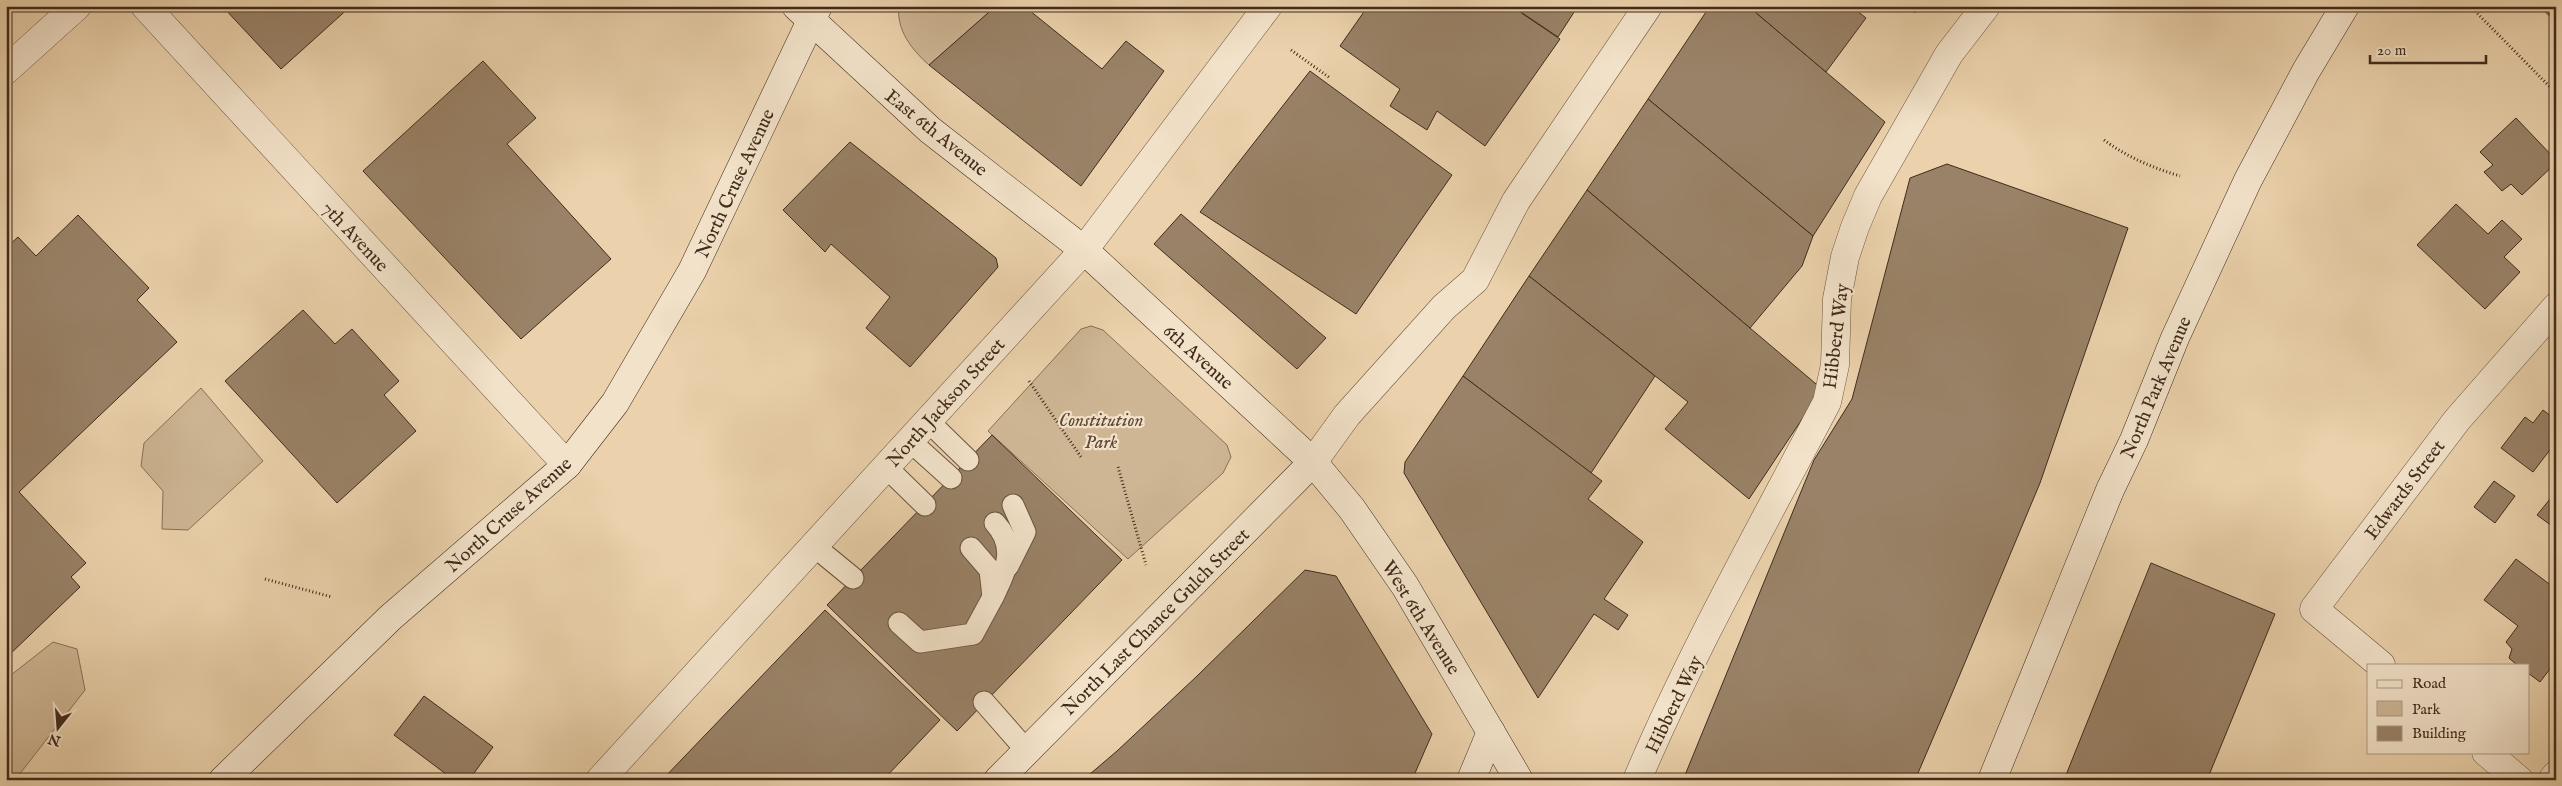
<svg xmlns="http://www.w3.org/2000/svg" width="2562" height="786" font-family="'IM FELL English',serif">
<rect width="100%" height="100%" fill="#ebd2ac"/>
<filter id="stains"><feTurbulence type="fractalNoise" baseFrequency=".004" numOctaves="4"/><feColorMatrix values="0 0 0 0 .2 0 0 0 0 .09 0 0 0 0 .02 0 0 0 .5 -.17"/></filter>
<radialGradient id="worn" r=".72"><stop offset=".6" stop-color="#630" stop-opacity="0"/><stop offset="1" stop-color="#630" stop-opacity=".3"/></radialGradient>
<!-- green -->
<g fill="#ceb694" stroke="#887058">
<path d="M899,6H996L929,65C912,50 896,30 899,6Z"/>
<polygon points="1091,326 1103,330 1227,445 1231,457 1223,473 1128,559 988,431 1081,329"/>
<polygon points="201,388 263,461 188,530 162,529 163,491 141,466 144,443"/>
<polygon points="53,642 77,649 85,690 15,780 6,780 6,679"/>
</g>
<!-- building -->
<g fill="#998267" stroke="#412b1d">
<polygon points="222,6 351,6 281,69"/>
<polygon points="996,6 1024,6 1102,69 1126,41 1164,71 1081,186 929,65"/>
<polygon points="1368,6 1511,6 1560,39 1485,146 1437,111 1427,130 1390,106 1400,89 1340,46"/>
<polygon points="1512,6 1578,6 1558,37"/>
<polygon points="1710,6 1748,6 1885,122 1813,236 1648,99"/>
<polygon points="1748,6 1851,6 1866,18 1826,72"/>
<polygon points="1909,6 1922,6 1915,13"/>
<polygon points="2538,6 2556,6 2556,21"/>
<polygon points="483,61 536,118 507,144 611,259 521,339 363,171"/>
<polygon points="1310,71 1452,175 1356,314 1200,212"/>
<polygon points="1648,99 1813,236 1802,266 1750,328 1587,190"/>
<polygon points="2516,118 2556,160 2556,163 2522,195 2511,184 2502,191 2484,172 2493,165 2480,152"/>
<polygon points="850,142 996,258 998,267 910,367 866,328 890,297 831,244 825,252 783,210"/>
<polygon points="1947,164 2128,228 2040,483 1948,703 1915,780 1683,780 1814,460 1852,399 1910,178"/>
<polygon points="1587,190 1822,389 1749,499 1665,429 1688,402 1529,276"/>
<polygon points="2456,204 2488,234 2502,220 2522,239 2504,257 2520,272 2485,309 2417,245"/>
<polygon points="1181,214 1326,338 1297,369 1154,244"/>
<polygon points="78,215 149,288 137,300 177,342 19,492 86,563 71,577 80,587 6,658 6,248 18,237 36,256"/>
<polygon points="1529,276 1655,376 1591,473 1463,376"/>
<polygon points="303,310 335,344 352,329 399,381 384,395 416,431 337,503 225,381"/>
<polygon points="1463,376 1602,481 1588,499 1643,542 1604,599 1628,615 1618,630 1594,614 1538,698 1404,473 1405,462"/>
<polygon points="2543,410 2556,420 2556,442 2533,472 2501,448 2525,417 2533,423"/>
<polygon points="992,435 1122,560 957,731 827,605"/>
<polygon points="2494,481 2515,496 2495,523 2474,507"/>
<polygon points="2550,499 2556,503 2556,529 2537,515"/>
<polygon points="2516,559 2556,589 2556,661 2540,682 2528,673 2528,665 2517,665 2509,658 2512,649 2506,642 2518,626 2484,600"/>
<polygon points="2151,563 2275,614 2207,780 2064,780"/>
<polygon points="1305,570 1336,576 1432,734 1412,780 1083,780 1117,751 1196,677"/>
<polygon points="825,610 940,720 883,780 662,780"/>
<polygon points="424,696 493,747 469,780 454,780 394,735"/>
</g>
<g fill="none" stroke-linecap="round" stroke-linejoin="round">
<defs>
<g id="lane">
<polyline points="928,421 968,460"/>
<polyline points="910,441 951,478"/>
<polyline points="886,467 925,505"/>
<polyline points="814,546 853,578"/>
<polyline points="1008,566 1025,532 1013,505"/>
<path d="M993,597C1005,572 1018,548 995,523"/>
<polyline points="899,623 920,642 973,634 993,597 990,570 971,548"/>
<polyline points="984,702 1027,751"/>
</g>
<g id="street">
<polyline points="145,6 567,465"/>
<polyline points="6,70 77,6"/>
<polyline points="1313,462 1347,415 1444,307 1475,280 1516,201 1648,6"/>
<polyline points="2381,665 2314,609 2457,420 2556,307"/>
<polyline points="2486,752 2519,780"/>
<polyline points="600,780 1084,250 1268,6"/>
<path d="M1637,780C1692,650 1762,527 1827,402L1835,365L1837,299L1845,257L1855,227L1868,196L1949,54L1986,6"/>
<polyline points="2552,780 2556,775"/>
</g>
<g id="secondary">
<polyline points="796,6 930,130 1084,250 1313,462 1352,509 1405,586 1519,780"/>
<polyline points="223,780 391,617 567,465 615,403 692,271 818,6"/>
<polyline points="998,780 1313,462"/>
<polyline points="1471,780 1491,732"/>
<polyline points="1992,780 2110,490 2134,440 2175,338 2248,180 2306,71 2345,6"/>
</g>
</defs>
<!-- lane casing -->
<use href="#lane" stroke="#6c5541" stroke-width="23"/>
<!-- street casing -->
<use href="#street" stroke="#6c5541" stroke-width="29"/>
<!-- secondary casing -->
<use href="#secondary" stroke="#412b1d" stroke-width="29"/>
<!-- path -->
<g stroke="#412b1d" stroke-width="3" stroke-dasharray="1 2.5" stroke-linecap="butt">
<polyline points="2470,6 2556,93"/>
<polyline points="1291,50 1330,78"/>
<path d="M2104,140C2127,157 2153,168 2180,176"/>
<polyline points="1029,381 1081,457"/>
<polyline points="1118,467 1146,565"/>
<polyline points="265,579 332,597"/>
</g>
<!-- lane -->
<use href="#lane" stroke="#f2e2c9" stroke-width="21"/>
<!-- street -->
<use href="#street" stroke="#f2e2c9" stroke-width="28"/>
<!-- secondary -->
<use href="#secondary" stroke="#f2e2c9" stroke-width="28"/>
</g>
<g text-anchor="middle" stroke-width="4.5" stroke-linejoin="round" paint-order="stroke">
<!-- street labels -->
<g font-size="19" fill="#412b1d" stroke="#f2e2c9">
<text transform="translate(937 132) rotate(39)" y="7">East 6th Avenue</text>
<text transform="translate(734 183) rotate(-65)" y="7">North Cruse Avenue</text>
<text transform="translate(356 236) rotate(47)" y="7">7th Avenue</text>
<text transform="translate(1835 336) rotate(-83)" y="7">Hibberd Way</text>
<text transform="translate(1199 356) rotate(42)" y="7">6th Avenue</text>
<text transform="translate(2155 387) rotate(-67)" y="7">North Park Avenue</text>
<text transform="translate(945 402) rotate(-48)" y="7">North Jackson Street</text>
<text transform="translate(2404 489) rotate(-53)" y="7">Edwards Street</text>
<text transform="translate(508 514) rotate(-42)" y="7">North Cruse Avenue</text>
<text transform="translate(1422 617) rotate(58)" y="7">West 6th Avenue</text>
<text transform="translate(1155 621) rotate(-45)" y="7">North Last Chance Gulch Street</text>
<text transform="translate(1673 704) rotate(-64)" y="7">Hibberd Way</text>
</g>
<!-- park labels -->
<g font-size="19" font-style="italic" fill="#5d4735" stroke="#f2e2c9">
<text x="1101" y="426">Constitution<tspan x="1101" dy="22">Park</tspan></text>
</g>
</g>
<!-- margin -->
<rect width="2562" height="786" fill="none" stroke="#ebd2ac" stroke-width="25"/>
<rect x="8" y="8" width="2547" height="771" fill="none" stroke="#412b1d" stroke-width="2.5"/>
<rect x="12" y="12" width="2537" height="761" fill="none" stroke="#412b1d"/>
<!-- legend -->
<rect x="2367" y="664" width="162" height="90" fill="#f2e2c9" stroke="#ab9984"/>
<rect x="2377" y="680" width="25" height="8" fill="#f2e2c9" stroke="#ab9984"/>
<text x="2412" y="688" font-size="15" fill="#412b1d">Road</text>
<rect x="2377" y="701" width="25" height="15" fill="#ceb694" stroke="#ab9984"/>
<text x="2412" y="714" font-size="15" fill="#412b1d">Park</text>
<rect x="2377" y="726" width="25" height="15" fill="#998267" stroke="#ab9984"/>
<text x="2412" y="738" font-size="15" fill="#412b1d">Building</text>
<!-- north arrow -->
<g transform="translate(58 728) rotate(197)" stroke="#f2e2c9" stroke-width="4" paint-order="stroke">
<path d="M0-4L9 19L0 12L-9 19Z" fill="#412b1d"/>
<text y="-8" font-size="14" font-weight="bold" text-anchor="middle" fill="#412b1d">N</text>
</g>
<!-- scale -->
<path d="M2370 55v8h116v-8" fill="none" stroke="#412b1d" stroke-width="2.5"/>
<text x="2377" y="55" font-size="15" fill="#412b1d" stroke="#f2e2c9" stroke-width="4" paint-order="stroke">20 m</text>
<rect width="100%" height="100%" filter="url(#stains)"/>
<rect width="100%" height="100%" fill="url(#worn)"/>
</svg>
